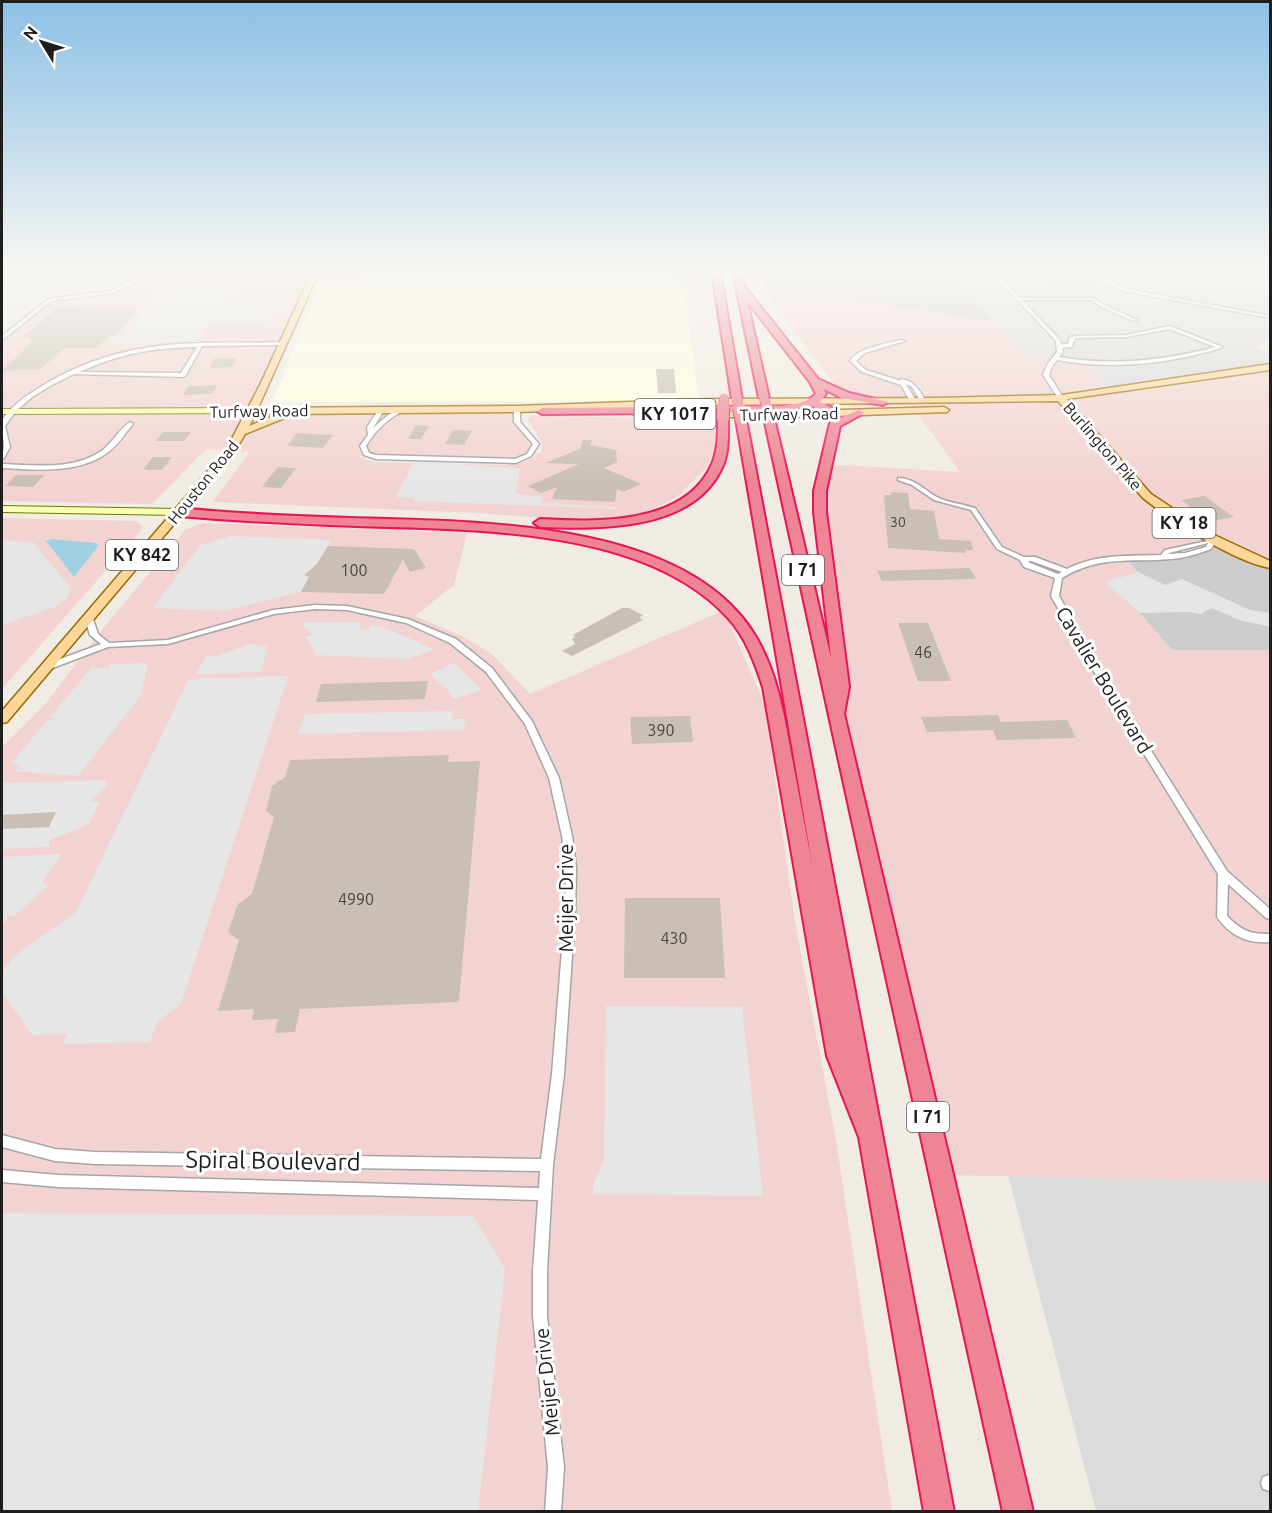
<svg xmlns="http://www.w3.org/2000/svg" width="1272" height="1513" font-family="Ubuntu,sans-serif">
<rect width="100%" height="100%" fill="#f0ece3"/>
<!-- residential -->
<g fill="#dcdbdb">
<polygon points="951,272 993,272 1004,283 1041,283 1104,288 1068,272 1270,272 1270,340 1252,347 1270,354 1270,376 1252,370 1106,390 1056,358 1020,353"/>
<polygon points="1008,1175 1270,1181 1270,1511 1096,1511"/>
</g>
<!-- commercial -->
<g fill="#f3d3d1">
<polygon points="161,272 316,272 255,411 517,409 517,422 534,439 533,452 510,462 358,456 373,462 504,465 524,462 541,451 541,442 528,420 531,416 715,419 714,449 707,467 676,498 648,511 615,520 581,521 478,513 212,502 250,452 206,449 152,504 2,501 2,344 54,300 115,293"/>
<polygon points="324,272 375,272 348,281 320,282"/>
<polygon points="766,292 808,292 994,322 1020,352 1087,364 1106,390 1252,370 1270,376 1270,565 1214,540 1198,542 1167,551 1164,555 1126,559 1138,572 1105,582 1140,613 1172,650 1270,650 1270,1181 941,1175 836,722 820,512 825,464 960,472 911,405 851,407"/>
<polygon points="2,518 137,521 143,528 2,689"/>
<polygon points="202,523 467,533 454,585 415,616 464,637 493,655 530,694 720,612 728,620 765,705 795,922 836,1140 892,1511 2,1512 2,747 46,703 105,626 185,530"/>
</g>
<!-- education -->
<polygon fill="#feffde" points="375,272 664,272 684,288 699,399 537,402 278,402 273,400 320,282 348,281"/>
<!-- religious -->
<g fill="#ccc">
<polygon points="760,272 951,272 994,322 808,292 766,292"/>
<polygon points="993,272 1068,272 1106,288 1048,289 1041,283 1004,283"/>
<polygon points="1214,540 1270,565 1270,650 1172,650 1140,613 1105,582 1138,572 1125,558 1183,555 1209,548"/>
</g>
<!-- parking -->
<g fill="#e6e6e6">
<polygon points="87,272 123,275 103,288 47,295 28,310 2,316 2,283"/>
<polygon points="240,273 247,273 228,304 278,302 266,324 208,325 196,342 106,344 135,323 158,292"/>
<polygon points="418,462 520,468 516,494 542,496 541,503 617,507 616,509 414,501 415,498 396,497 412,465"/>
<polygon points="231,536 331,540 317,564 304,575 309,577 301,592 224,611 153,608 200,545"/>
<polygon points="2,540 33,542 71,588 67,598 55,607 2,625"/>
<polygon points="1138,572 1165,585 1182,579 1250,610 1270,613 1270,627 1239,620 1212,608 1201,614 1188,612 1140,613 1105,582"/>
<polygon points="305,622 361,622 359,628 367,630 372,625 388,629 435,650 407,659 315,655 313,648 305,637 313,634 303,626"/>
<polygon points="254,643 257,647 264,645 267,648 261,672 196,674 206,656 216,656"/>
<polygon points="148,663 141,695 78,776 15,771 20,765 11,764 47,720 57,719 50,717 91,668 109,668 112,664"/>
<polygon points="454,663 463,671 482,690 453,699 447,689 430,674"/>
<polygon points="288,676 181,1004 157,1022 150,1042 64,1044 67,1034 32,1035 2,992 2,972 12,958 76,912 189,679"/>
<polygon points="453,711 452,719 465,719 464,730 298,734 305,714"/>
<polygon points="105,780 108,786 90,801 100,802 89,824 50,840 49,847 2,849 2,783"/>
<polygon points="62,854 42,882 49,885 14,916 6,915 8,920 2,924 2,857"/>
<polygon points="606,1006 742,1007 763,1196 593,1194 594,1182 604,1161"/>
<polygon points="2,1213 473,1216 505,1269 478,1511 2,1511"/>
</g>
<!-- water -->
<polygon fill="#a0d1e2" points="52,539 95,543 99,545 74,577 46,541"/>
<!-- building -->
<g fill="#c9bfb6">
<polygon points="58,307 89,307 84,311 138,311 114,336 109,336 97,348 65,348 40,369 2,371 33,341 29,341 32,338 22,338"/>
<polygon points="236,358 232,367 210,368 213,359"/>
<polygon points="656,369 674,369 676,393 658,393"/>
<polygon points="217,385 212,394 183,395 188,386"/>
<polygon points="416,425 429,426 421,439 408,439"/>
<polygon points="453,430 472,431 464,445 445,444"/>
<polygon points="163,432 191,432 184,441 155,441"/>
<polygon points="297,433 333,435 323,448 287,446"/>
<polygon points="583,440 592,440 590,445 616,450 617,462 604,468 641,484 623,492 617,489 615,502 552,499 557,487 541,493 528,486 579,464 545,463 580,449"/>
<polygon points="153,457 172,457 162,470 143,470"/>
<polygon points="278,467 296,468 281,488 262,487"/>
<polygon points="16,475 44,475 33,487 6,486"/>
<polygon points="891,492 908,493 910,509 934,511 939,539 971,541 973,550 965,550 966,553 888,548 884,495 891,495"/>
<polygon points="1204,496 1234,517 1211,521 1181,500"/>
<polygon points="328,546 414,549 426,568 410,572 403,559 384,594 301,592 309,577 304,575 317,564"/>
<polygon points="970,568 976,579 882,581 877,571"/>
<polygon points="622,608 629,608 643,615 639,618 643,620 572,656 562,651 575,644 572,639 575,637 573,635"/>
<polygon points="898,623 928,623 951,681 918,681"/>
<polygon points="428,681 425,699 316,702 321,684"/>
<polygon points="998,715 1001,722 1067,720 1076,738 997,740 993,730 927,732 921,717"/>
<polygon points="690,716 693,742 632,744 630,717"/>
<polygon points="449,755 448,762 480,761 459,1002 300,1009 295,1032 275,1033 278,1019 252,1020 254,1009 218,1011 239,940 228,932 238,904 252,894 274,817 266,811 272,786 285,777 290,760"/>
<polygon points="56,812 49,827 2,829 2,815"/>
<polygon points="625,898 720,898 725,978 624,978"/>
</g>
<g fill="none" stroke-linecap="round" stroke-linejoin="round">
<defs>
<g id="street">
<polygon points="151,272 157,272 113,293 51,301 4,339 2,339 2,336 48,299 110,291"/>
<path d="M991,272H996L1020,298H1093L1105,305L1137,320L1133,321L1101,307L1092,300H1022L1060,340L1061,344H1068L1070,337L1075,336L1126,335L1170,326L1223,347C1213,351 1202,353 1191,356C1146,366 1102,368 1057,360L1053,365L1049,375L1063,397L1058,398L1043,375L1047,365L1057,352L1056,341ZM1170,329L1215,347C1163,361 1112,366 1059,357L1063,352L1062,348L1072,347L1075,338L1126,337Z"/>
<polygon points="1103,272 1107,272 1113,283 1127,289 1270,316 1270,318 1124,291 1109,285"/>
<polygon points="1266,272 1270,272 1270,274"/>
<path d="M900,340L905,341L865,353L856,361L866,370L901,381L900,379C914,380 919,390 926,401L925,402H921L912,387L906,384L916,401L913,403L910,401L901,385L862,372L850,361C857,348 886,344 900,340Z"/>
<path d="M282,342L284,343V345L202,346L186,375L183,377L74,374L50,386L32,397L16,411L5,426L10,447L4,458L2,459C2,454 4,450 4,446C4,438 0,431 2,423C4,412 24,397 34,391C65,371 103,355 140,349C187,340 235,344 282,342ZM197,347L181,373L80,372C121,353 153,348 197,347Z"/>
<path d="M517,407L520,409V422L539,444L531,456L516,463L376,459L364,455L360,446L368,435L367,427L379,409L384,410L373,428L388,415L401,408L404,410L403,411C387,419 375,431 366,446L369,453L376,455L515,459L527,454L533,444L514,422V409Z"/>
<path d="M130,422L133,424L132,425C124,435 117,446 107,453C78,474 35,470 2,468V464C35,465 76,471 104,449C113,441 120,429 130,422Z"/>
<path d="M898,478C914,478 924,490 937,497C948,503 963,504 975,508L1002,547L1024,557H1035L1067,569C1095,554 1129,556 1161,555L1165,550L1216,539L1217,540L1211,549C1201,553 1191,556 1180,558C1137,564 1102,553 1062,578L1059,596L1109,684L1227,871L1270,909V919L1266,918L1228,884L1227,916C1242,931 1250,934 1270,934V942C1248,944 1230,936 1217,917L1218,874L1101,684L1051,596L1055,578L1024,567L1020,560L997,549L971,510L934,500L912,485L898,480ZM1208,543L1206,547L1185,553L1168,554L1169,553ZM1028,561H1031L1062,572L1058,574L1030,563Z"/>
<polygon points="315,605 347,606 408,619 456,639 492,668 532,721 559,778 572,836 576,868 575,912 564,1074 553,1165 547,1271 547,1316 564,1467 561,1512 545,1512 548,1467 533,1316 533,1271 538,1200 58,1187 2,1182 2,1170 58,1175 539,1188 540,1171 95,1164 55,1161 2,1147 2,1135 55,1149 95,1152 541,1159 552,1074 565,912 566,868 562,836 549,778 525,724 486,672 450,643 406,623 347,610 315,609 274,614 168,644 108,647 50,669 44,669 43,667 44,665 101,644 90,635 85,619 89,617 93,619 98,634 109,643 168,640 273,610"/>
<polygon points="1269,1475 1270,1475 1270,1491 1263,1489 1261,1483 1263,1477"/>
</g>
<g id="secondary">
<polygon points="254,408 258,411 257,413 2,414 2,409"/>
<polygon points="2,506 179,509 184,512 179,515 2,512"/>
</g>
<g id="primary">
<path d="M312,272H319L258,408L517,406L715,399L938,398L1062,395L1270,364V370L1067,399L1151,494L1210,533L1270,561V568C1233,561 1173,522 1143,498L1058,401L715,405L517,412L288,414L287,417L245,434L234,453L7,722L2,723V711L226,450L260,385ZM256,414H279L249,426Z"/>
<polygon points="944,407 949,410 947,412 805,417 638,417 633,414 638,411 805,411"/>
</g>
<g id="highway">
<polygon points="712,272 720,272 742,399 737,402 732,399"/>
<path d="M733,272H741L744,286L818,379L849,393L888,402L883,405L842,398L824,389L826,394L820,402L832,408L840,418L859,410L864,413L840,426L826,491V512L847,671L849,687L844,714L1033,1512H1003L764,418L769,415L774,418L831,658L814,512V491L831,419L812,406L782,412L542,414L537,411L542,408L782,406C794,404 807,403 816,394L810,382L747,301L769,398L764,401L759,398Z"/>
<path d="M723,415L728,418C728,433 729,449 724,463C697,532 600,529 540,527L534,523L540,519C595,522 685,526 712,464C718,450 718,433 718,418Z"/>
<path d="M741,416L746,419L954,1512H924L859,1137L827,1056L763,687C755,663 746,638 729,619C646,526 470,530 356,526C297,524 238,521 179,516L173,512L179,508C236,514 293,516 351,518C471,522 686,518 756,637C778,675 784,715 792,758C799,795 806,832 813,869L736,419Z"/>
</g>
</defs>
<!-- street casing -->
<use href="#street" stroke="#a5a5a5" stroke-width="3"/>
<!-- secondary casing -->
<use href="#secondary" stroke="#6a7b00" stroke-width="2"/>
<!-- primary casing -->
<use href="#primary" stroke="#996a00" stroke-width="3"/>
<!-- highway casing -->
<use href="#highway" stroke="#eb1358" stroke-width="4"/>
<!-- street -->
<use href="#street" fill="#fff" fill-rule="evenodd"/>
<!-- secondary -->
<use href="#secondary" fill="#f9ffb3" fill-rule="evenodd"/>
<!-- primary -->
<use href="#primary" fill="#ffd69a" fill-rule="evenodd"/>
<!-- highway -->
<use href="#highway" fill="#ef8495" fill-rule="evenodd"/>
<defs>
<g id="highway-bridge-far1">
<polyline points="764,398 767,410"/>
<polyline points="737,399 739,410"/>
<polyline points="723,410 724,398"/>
</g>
<g id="highway-bridge">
<polyline points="739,408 741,419"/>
<polyline points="767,408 769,418"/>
<polyline points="723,418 723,408"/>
</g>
</defs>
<!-- highway-bridge-far1 casing -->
<use href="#highway-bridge-far1" stroke="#eb1358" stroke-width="10" stroke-linecap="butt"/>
<!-- highway-bridge casing -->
<use href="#highway-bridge" stroke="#eb1358" stroke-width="14" stroke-linecap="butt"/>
<!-- highway-bridge-far1 -->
<use href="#highway-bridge-far1" stroke="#ef8495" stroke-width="9"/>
<!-- highway-bridge -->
<use href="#highway-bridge" stroke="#ef8495" stroke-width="12"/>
</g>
<!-- sky -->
<linearGradient id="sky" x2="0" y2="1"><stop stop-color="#8bc0e6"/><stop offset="0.56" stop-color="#f8f6f2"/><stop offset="1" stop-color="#f8f6f2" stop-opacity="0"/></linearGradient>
<rect width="1272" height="484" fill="url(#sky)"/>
<g text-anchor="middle" stroke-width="6" stroke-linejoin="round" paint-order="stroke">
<!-- far-number labels -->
<g font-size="14" fill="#494644">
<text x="898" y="527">30</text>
</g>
<!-- far-street labels -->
<g font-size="16" fill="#1e1e1e" stroke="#fff">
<text transform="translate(259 411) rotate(-1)" y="6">Turfway Road</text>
<text transform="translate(789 414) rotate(-1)" y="6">Turfway Road</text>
<text transform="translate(1103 446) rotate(49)" y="6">Burlington Pike</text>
<text transform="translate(203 482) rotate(-51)" y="6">Houston Road</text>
</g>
<!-- number labels -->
<g font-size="16" fill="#494644">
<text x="354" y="576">100</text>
<text x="923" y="658">46</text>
<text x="661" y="736">390</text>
<text x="356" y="905">4990</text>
<text x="674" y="944">430</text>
</g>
<!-- shield labels -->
<g fill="#fff" stroke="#626262" stroke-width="1.5">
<rect x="634.5" y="399" width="81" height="30" rx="4.5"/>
<rect x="1152.5" y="508" width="63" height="30" rx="4.5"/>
<rect x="106" y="540" width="72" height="30" rx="4.5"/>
<rect x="782" y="555" width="42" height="30" rx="4.5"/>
<rect x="907" y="1102" width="42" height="30" rx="4.5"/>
</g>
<g font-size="18" font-weight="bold" fill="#1e1e1e">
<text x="675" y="420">KY 1017</text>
<text x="1184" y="529">KY 18</text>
<text x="142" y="561">KY 842</text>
<text x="803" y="576">I 71</text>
<text x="928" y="1123">I 71</text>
</g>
<!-- street labels -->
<g font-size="20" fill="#1e1e1e" stroke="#fff">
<text transform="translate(1104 680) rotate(59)" y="7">Cavalier Boulevard</text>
<text transform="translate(566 898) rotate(-90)" y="7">Meijer Drive</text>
<text transform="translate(547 1382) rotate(-96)" y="7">Meijer Drive</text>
</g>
<!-- near-street labels -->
<g font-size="24" fill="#1e1e1e" stroke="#fff">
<text transform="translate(273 1161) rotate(1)" y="8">Spiral Boulevard</text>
</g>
</g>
<!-- border -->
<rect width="1272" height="1513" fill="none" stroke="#1e1e1e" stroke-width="6"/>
<!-- north arrow -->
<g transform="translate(42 42) rotate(308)" stroke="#ffffff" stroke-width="4.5" paint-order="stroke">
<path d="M0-4.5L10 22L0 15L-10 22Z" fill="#1e1e1e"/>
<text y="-9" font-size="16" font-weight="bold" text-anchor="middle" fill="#1e1e1e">N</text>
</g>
</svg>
